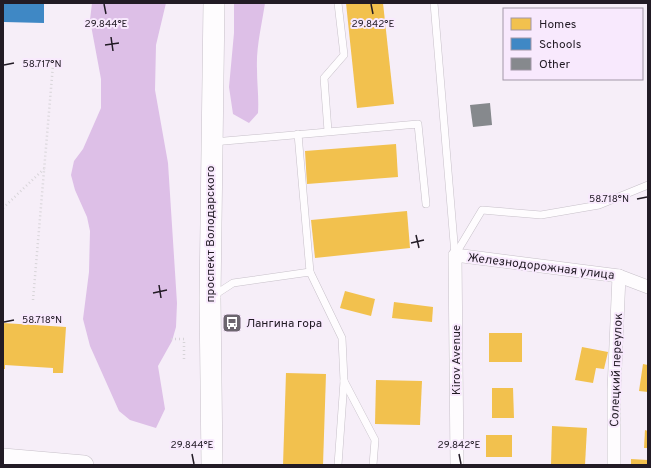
<svg xmlns="http://www.w3.org/2000/svg" width="651" height="468" font-family="Overpass,sans-serif">
<rect width="100%" height="100%" fill="#f6eef8"/>
<!-- forest -->
<g fill="#ddbfe7">
<polygon points="92,3 166,3 156,45 155,90 168,163 177,303 176,327 172,341 158,366 165,409 156,428 130,420 119,411 90,346 83,319 89,272 90,231 87,217 75,190 71,175 74,161 83,149 101,108 101,79 90,20"/>
<path d="M234,3H265C262,24 256,47 257,69C257,84 259,98 258,113L249,123L233,114L229,87L234,33Z"/>
</g>
<!-- homes -->
<g fill="#f2c14e">
<polygon points="346,3 383,3 394,104 357,108"/>
<polygon points="396,144 398,177 307,184 305,151"/>
<polygon points="407,211 410,248 315,258 311,220"/>
<polygon points="345,291 375,299 371,316 340,308"/>
<polygon points="394,302 433,307 432,322 392,318"/>
<polygon points="3,323 66,327 63,373 53,373 53,368 5,365 5,369 3,369"/>
<rect x="489" y="333" width="33" height="29"/>
<polygon points="582,347 608,352 604,369 596,368 593,383 575,380"/>
<polygon points="643,364 648,365 648,392 639,391"/>
<polygon points="286,373 326,374 323,465 283,465"/>
<polygon points="376,380 422,381 420,425 375,424"/>
<polygon points="492,388 513,388 514,418 492,418"/>
<polygon points="552,426 587,428 585,465 551,465"/>
<polygon points="645,430 648,431 648,448 644,448"/>
<rect x="486" y="435" width="26" height="22"/>
<polygon points="631,459 648,460 648,465 631,465"/>
</g>
<!-- schools -->
<polygon fill="#3f88c5" points="4,3 44,3 44,23 4,22"/>
<!-- building -->
<polygon fill="#86898d" points="490,103 492,125 473,127 470,105"/>
<g fill="none" stroke-linecap="round" stroke-linejoin="round">
<defs>
<g id="lane">
<polyline points="434,3 455,255"/>
<polyline points="328,131 324,78 344,55 338,3"/>
<polyline points="298,134 310,272"/>
<polyline points="213,142 418,124 426,204"/>
<polyline points="455,255 482,210 541,215 599,205 648,185"/>
<polyline points="213,296 233,283 310,272 342,338 344,381 338,465"/>
<polyline points="344,381 375,440 373,465"/>
</g>
<g id="street">
<polyline points="457,465 455,255 619,276 648,287"/>
<polyline points="614,465 614,390 619,276"/>
</g>
<polyline id="secondary" points="3,458 84,465"/>
<polyline id="primary" points="212,465 210,298 214,3"/>
</defs>
<!-- lane casing -->
<use href="#lane" stroke="#c7c0c9" stroke-width="8"/>
<!-- street casing -->
<use href="#street" stroke="#c7c0c9" stroke-width="14"/>
<!-- secondary casing -->
<use href="#secondary" stroke="#c7c0c9" stroke-width="20"/>
<!-- primary casing -->
<use href="#primary" stroke="#c7c0c9" stroke-width="22"/>
<!-- path -->
<g stroke="#d7d4d8" stroke-width="2.5" stroke-dasharray="1 3" stroke-linecap="butt">
<polyline points="3,208 44,169"/>
<polyline points="33,300 53,65"/>
<polyline points="171,339 184,339 184,362"/>
</g>
<!-- lane -->
<use href="#lane" stroke="#fefcfe" stroke-width="7"/>
<!-- street -->
<use href="#street" stroke="#fefcfe" stroke-width="13"/>
<!-- secondary -->
<use href="#secondary" stroke="#fefcfe" stroke-width="19"/>
<!-- primary -->
<use href="#primary" stroke="#fefcfe" stroke-width="21"/>
</g>
<!-- ticks -->
<path fill="none" stroke="#221b25" stroke-width="1.5" d="M104,4L106,14M371,4L373,14M111,37L113,51M105,45L119,43M4,65L14,63M637,199L647,197M416,235L419,248M411,243L424,240M159,285L161,298M153,293L167,290M4,322L14,320M192,454L194,464M459,454L461,464"/>
<!-- icons -->
<defs>
<symbol id="bus-square" viewBox="-11 -11 22 22"><rect x="-9" y="-9" width="18" height="18" rx="4" fill="#6c656f" stroke="#f8e9fd"/><path d="M-5-6H5V4H4V6H2V4H-2V6H-4V4H-5ZM-3.5-4V0h7V-4ZM-3.5 1.2v1.5H-2V1.2ZM2 1.2v1.5H3.5V1.2Z" fill="#fff"/></symbol>
</defs>
<g fill-rule="evenodd">
<use href="#bus-square" x="221" y="312" width="22" height="22"/>
</g>
<g text-anchor="middle" stroke-width="4" stroke-linejoin="round" paint-order="stroke">
<!-- street labels -->
<g font-size="12" fill="#221b25" stroke="#f8e9fd">
<text transform="translate(210 234) rotate(-90)" y="4">проспект Володарского</text>
<text transform="translate(541 266) rotate(7)" y="4">Железнодорожная улица</text>
<text transform="translate(456 360) rotate(-90)" y="4">Kirov Avenue</text>
<text transform="translate(616 370) rotate(-88)" y="4">Солецкий переулок</text>
</g>
<!-- poi labels -->
<g font-size="12" fill="#221b25" stroke="#f8e9fd" text-anchor="start">
<text x="246" y="327">Лангина гора</text>
</g>
</g>
<g font-size="10" text-anchor="middle" fill="#221b25" stroke="#f8e9fd" stroke-width="4" stroke-linejoin="round" paint-order="stroke">
<text x="106" y="27">29.844°E</text>
<text x="373" y="27">29.842°E</text>
<text x="42" y="67">58.717°N</text>
<text x="609" y="202">58.718°N</text>
<text x="42" y="323">58.718°N</text>
<text x="192" y="448">29.844°E</text>
<text x="459" y="448">29.842°E</text>
</g>
<!-- border -->
<rect width="651" height="468" fill="none" stroke="#221b25" stroke-width="8"/>
<!-- legend -->
<rect x="503" y="8" width="140" height="72" fill="#f8e9fd" stroke="#a297a7"/>
<rect x="511" y="18" width="20" height="12" fill="#f2c14e" stroke="#a297a7"/>
<text x="539" y="28" font-size="12" fill="#221b25">Homes</text>
<rect x="511" y="38" width="20" height="12" fill="#3f88c5" stroke="#a297a7"/>
<text x="539" y="48" font-size="12" fill="#221b25">Schools</text>
<rect x="511" y="58" width="20" height="12" fill="#86898d" stroke="#a297a7"/>
<text x="539" y="68" font-size="12" fill="#221b25">Other</text>
</svg>
